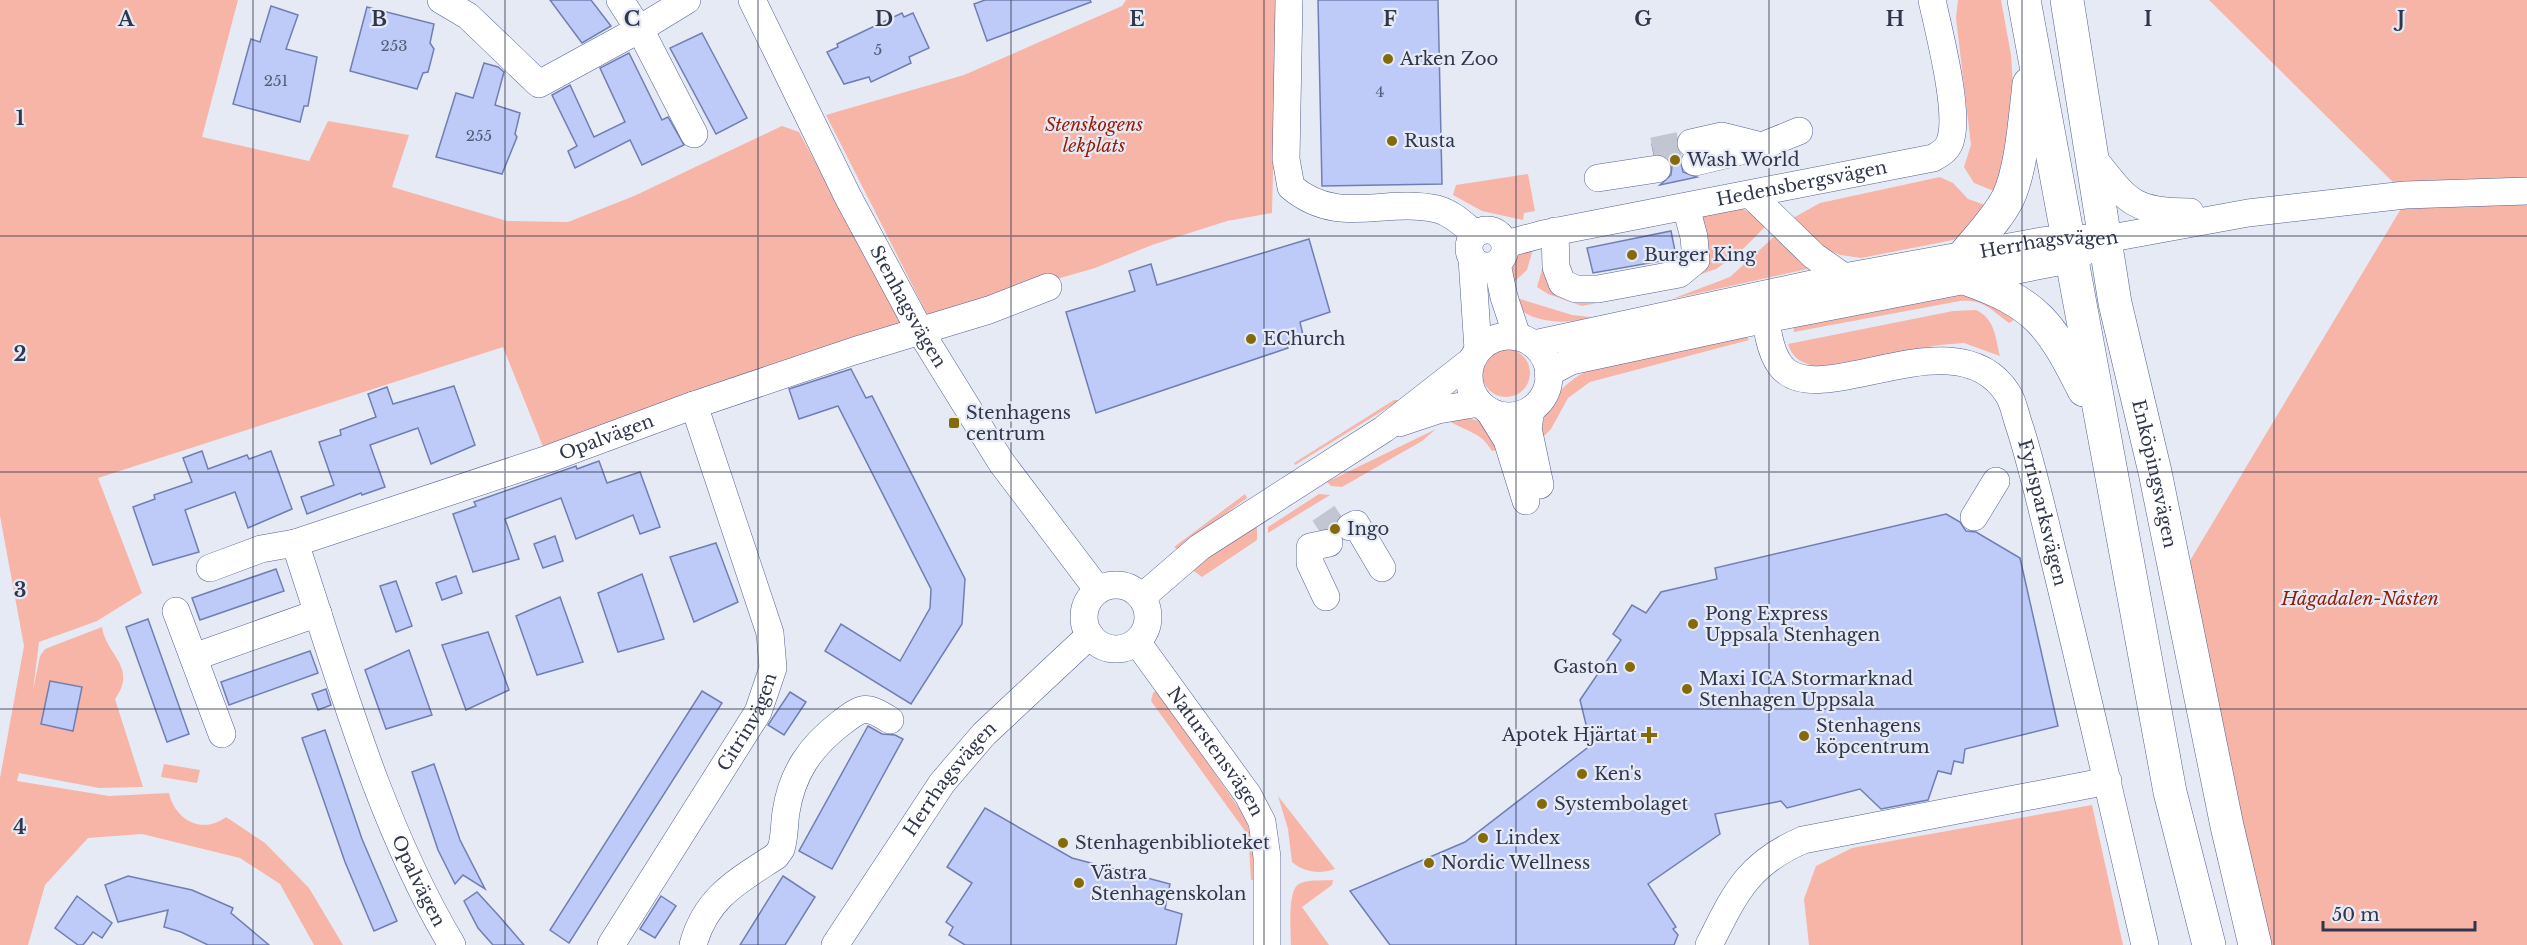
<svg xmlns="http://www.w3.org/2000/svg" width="2527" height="945" font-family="'Libre Baskerville',serif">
<rect width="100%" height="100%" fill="#e6eaf5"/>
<!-- green -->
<g fill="#f7b5a8">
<path d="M0,0H238L202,137L309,161L328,121L409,135L392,187L507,221L568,222L634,196L782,126L799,132L901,322L894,338L548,459L503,347L98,478L142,593L97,621L39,642L33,691L40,656L45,649L102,627C106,655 138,667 115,699L143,787L99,788L19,773L17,781L109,796L169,793C175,820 202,835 226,817L265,843L309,888L343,945H314L280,884L240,858L142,834L88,838L45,885L28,945H0V778L24,646L0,516Z"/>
<polygon points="1126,0 1277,0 1272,213 1227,221 1152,245 1095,268 928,316 826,115 964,75 1122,6"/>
<polygon points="1958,0 2001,0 2011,55 2014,100 1999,193 1974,183 1964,167 1971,145 1956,18"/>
<polygon points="2209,0 2527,0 2527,945 2269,945 2185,569 2408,197"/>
<polygon points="1528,174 1535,211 1524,213 1523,220 1482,211 1453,195 1456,185"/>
<polygon points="1940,177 1953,183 1968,199 1988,206 1962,236 1953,240 1861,258 1841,255 1818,247 1793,218 1820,203"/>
<polygon points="1740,207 1768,224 1739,253 1716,269 1642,294 1582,306 1548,294 1537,287 1543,266 1551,275 1684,280 1696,210"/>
<polygon points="1778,233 1807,269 1672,299 1730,277"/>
<polygon points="1533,249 1527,270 1514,282 1509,269 1522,250"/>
<path d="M1956,292L2025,313L2009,323C1991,310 1984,299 1960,301L1794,332L1793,325Z"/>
<path d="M1517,298L1572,315L1591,317C1571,324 1540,324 1522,311Z"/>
<path d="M1976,310C1995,319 1995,336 2000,356L1964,343L1940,345L1818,367C1803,363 1793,360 1788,344L1953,311Z"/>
<path d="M1747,337L1749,340L1590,382L1568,398L1551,429L1542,438C1540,405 1566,379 1595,367Z"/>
<circle cx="1506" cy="373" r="24"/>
<polygon points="1394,400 1400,400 1295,465 1294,463"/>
<path d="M1467,418L1483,422L1501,449L1492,451C1481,432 1467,432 1451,422Z"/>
<polygon points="1436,429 1422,441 1342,487 1331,486 1327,482"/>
<polygon points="1245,494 1247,498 1177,549 1174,547"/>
<polygon points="1319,494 1330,495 1268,533 1268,527"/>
<polygon points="1257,524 1257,540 1202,577 1191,569"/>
<polygon points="1157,690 1245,817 1253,843 1254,880 1251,880 1249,847 1245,831 1151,701 1153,693"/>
<polygon points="164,764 200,770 197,783 161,777"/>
<path d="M1278,796L1335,869C1320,874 1305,873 1292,862L1288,829Z"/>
<polygon points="2092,805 2123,945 1809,945 1804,899 1816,866 1852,848"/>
<path d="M1333,880L1332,885L1302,907L1329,945H1291C1291,932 1287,890 1299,884C1307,879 1323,881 1333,880Z"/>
</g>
<!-- building -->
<g fill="#becbf8" stroke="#707fb2" stroke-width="1.5">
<polygon points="550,0 591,0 611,26 582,43"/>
<polygon points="985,0 1090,0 1091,2 987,41 974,4"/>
<polygon points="1318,0 1438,0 1442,184 1322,186"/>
<polygon points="271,6 298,15 286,49 317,57 308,106 304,106 300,122 233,104 251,39 260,42"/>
<polygon points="367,7 434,24 430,43 434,49 428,72 423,73 417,89 350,71"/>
<polygon points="902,13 904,17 913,13 929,48 909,57 911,63 871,82 869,77 844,84 827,52 838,47 837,44"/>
<polygon points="702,33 747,118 716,134 670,48"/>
<polygon points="629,53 662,120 668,117 684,145 642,165 630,140 575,168 568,151 577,146 552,95 570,85 594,137 625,122 600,68"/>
<polygon points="484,63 498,67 504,72 495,105 520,113 515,134 517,137 502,174 436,157 456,93 473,98"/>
<polygon points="1676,139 1683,172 1697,177 1660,185 1671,175 1672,166 1663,155 1654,154 1652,144"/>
<polygon points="1671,231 1676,256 1672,259 1593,273 1587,248"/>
<polygon points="1309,239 1330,312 1300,322 1303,335 1286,341 1288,348 1096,413 1066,312 1135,291 1129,271 1151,264 1157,285"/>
<polygon points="851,369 866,398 872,396 965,579 962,624 911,704 825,651 841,624 900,661 930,608 931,589 838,406 799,419 789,389"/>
<polygon points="454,386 475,445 431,464 418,428 370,445 385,487 362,495 361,493 307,514 301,497 334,485 319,442 341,435 340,430 376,417 368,394 387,387 393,404"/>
<polygon points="202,451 208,469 247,455 249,459 271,451 292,509 248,528 235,492 185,510 199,552 153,565 133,507 155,499 154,495 192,482 183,458"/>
<polygon points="599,461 607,483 640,472 660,527 640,534 633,515 576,539 561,498 505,519 519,559 473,572 453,514 476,506 474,502 576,466 577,469"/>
<polygon points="1946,514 1960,522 1966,531 1976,532 2020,558 2058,726 1965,749 1963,763 1954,761 1951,774 1938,771 1928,800 1881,809 1860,789 1787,808 1781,801 1715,814 1720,834 1648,884 1676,927 1673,929 1678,935 1674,945 1390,945 1350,891 1465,842 1591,745 1580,700 1621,640 1613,634 1632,605 1646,613 1661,592 1717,579 1715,568"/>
<polygon points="555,536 563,561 543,568 534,544"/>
<polygon points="716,543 738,602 694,622 670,557"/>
<polygon points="276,569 284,591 200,620 192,598"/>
<polygon points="642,574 664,639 618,652 598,593"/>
<polygon points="456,576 462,593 442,600 436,583"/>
<polygon points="396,581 412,626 396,632 380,586"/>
<polygon points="560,597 583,662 537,675 516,616"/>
<polygon points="148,619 189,734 167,742 126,627"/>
<polygon points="488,632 509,690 466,710 442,645"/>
<polygon points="409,650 432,715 386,729 365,670"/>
<polygon points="310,651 318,673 229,705 221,682"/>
<polygon points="50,681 82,687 73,731 41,724"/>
<polygon points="326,689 331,705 318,710 312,694"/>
<polygon points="702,691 722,703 569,943 550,930"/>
<polygon points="790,692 806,702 784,735 768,725"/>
<polygon points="868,726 882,734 895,735 903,739 832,869 799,851"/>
<polygon points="325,730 362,839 397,921 374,931 345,862 302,738"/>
<polygon points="434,764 460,840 485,889 463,875 455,884 438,850 412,772"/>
<polygon points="985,808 1072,858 1170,884 1165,909 1182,914 1176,945 965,945 949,935 953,927 946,922 972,883 947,867"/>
<polygon points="128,876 192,890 233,908 231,913 269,945 208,945 181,932 164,927 168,910 118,922 105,885"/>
<polygon points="783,876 815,897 785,945 740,945"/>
<polygon points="477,892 499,916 524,945 493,945 478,928 464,901"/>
<polygon points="77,896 112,923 102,938 93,932 83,945 78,945 55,928"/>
<polygon points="661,896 676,906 655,938 640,929"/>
</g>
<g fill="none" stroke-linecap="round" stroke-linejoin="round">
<!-- minor-tunnel -->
<g stroke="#c2c6d3" stroke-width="27" stroke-dasharray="27 14" stroke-linecap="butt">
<polyline points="1653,151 1691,143"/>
<polyline points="1320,532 1342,517"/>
</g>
<defs>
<g id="minor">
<polyline points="441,0 468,16 539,84 638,30 687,0"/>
<polyline points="620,0 645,39 694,134"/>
<path id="s1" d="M752,0L848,197L920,331L1001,462L1098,590"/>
<path d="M1289,0L1286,159L1291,187C1339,227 1384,197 1437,209C1452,213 1463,224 1475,234"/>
<polyline points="1691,143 1722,136 1762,146 1799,131"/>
<path d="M2094,159C2129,203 2132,211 2190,212"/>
<polyline points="1695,162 1758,147"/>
<polyline points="1598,178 1657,169"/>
<polyline points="1751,195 1814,256 1844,277"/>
<circle cx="1487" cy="248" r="18"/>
<polyline points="1555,231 1556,267 1562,283 1576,289 1598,289 1679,274 1696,260 1694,237 1686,207"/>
<path id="s2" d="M1506,244L1543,234L1933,158C1942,153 1949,149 1951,138C1959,109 1939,32 1932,0"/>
<polyline points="1472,258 1478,350"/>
<polyline points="1497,264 1504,297 1517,336"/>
<path id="s3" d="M1763,295C1766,317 1767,347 1780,365C1817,416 1956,311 2008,394C2014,403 2016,418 2020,428C2032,466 2041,504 2050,542C2083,676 2114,811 2145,945"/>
<circle cx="1509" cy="376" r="40"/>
<path id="s4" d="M1534,344L1844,277L2042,241L2069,238L2106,239L2248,213L2405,195L2527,191"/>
<polyline points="1548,373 1571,361 1766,319 2073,259 2089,249"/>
<polyline points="1531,410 1528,428 1540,485"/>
<polyline points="1489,411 1507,440 1526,501"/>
<polyline points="1399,423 1438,410 1479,403"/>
<polyline points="1974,517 1996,481"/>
<polyline points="1350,527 1356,524 1382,568"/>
<path id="s5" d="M295,543C339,676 380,825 452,945"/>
<path id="s6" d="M210,568L261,549L295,543L548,459L694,405L854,351L989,310L1048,287"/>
<circle cx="1116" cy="617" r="32"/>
<polyline points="1142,597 1200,547 1384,429 1471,361"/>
<polyline points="1326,597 1310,563 1310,547 1329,543"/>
<polyline points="176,611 222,734"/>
<path id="s7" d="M1137,642L1248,795L1262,822L1267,857V945"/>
<polyline points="194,657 318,613"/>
<path id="s8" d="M611,945L758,712L773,668L770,633L694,405"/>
<path d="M693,945C706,897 738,881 776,856L781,849C785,837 784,824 786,812C792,773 810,747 841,723C863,706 866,705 890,720"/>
<path id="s9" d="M835,945L942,783L984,734L1090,635"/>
<path d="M1709,945C1735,894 1747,864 1803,840L2108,781"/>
</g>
<g id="major">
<polyline points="2024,0 2170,792 2209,945"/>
<path id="s10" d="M2067,0L2115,303L2155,472L2227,826L2255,945"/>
<path d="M1966,253C1981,235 1997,219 2008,198C2022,168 2025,117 2029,84"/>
<path d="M1967,279C2038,304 2051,325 2084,390"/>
</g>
</defs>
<!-- minor casing -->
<use href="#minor" stroke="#546193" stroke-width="28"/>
<!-- major casing -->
<use href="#major" stroke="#546193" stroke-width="34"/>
<!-- minor -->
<use href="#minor" stroke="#fff" stroke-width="27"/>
<!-- major -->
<use href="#major" stroke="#fff" stroke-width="33"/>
</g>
<!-- grid -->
<path fill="none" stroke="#30374d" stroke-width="1.5" stroke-opacity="0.55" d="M253,0V945M505,0V945M758,0V945M1011,0V945M1264,0V945M1516,0V945M1769,0V945M2022,0V945M2274,0V945M0,236H2527M0,472H2527M0,709H2527"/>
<!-- markers -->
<g fill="#856b07" stroke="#e6eaf5" stroke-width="2">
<circle cx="1388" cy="59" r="6"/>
<circle cx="1392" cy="141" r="6"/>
<circle cx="1675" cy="160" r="6"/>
<circle cx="1632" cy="255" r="6"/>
<circle cx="1251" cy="339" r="6"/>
<rect x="948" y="417" width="12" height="12" rx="3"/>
<circle cx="1335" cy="529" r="6"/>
<circle cx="1693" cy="624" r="6"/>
<circle cx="1630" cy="667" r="6"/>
<circle cx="1687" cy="689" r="6"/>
<path d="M1646 726h6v6h6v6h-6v6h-6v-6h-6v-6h6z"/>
<circle cx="1804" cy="736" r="6"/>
<circle cx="1582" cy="774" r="6"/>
<circle cx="1542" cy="804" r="6"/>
<circle cx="1483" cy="838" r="6"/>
<circle cx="1063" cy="843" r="6"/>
<circle cx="1429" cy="863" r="6"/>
<circle cx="1079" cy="883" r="6"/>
</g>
<g text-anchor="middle" stroke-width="4.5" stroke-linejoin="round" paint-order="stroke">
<!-- number labels -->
<g font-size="15" fill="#545c78">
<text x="394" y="51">253</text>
<text x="878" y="55">5</text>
<text x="276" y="86">251</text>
<text x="1380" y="97">4</text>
<text x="479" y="141">255</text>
</g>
<!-- poi labels -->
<g font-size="18" fill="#30374d" stroke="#e6eaf5" text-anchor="start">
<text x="1400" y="65">Arken Zoo</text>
<text x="1404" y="147">Rusta</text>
<text x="1687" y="166">Wash World</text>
<text x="1644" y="261">Burger King</text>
<text x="1263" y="345">EChurch</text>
<text x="966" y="419">Stenhagens<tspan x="966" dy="21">centrum</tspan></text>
<text x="1347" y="535">Ingo</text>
<text x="1705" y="620">Pong Express<tspan x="1705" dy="21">Uppsala Stenhagen</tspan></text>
<text x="1618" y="673" text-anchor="end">Gaston</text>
<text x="1699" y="685">Maxi ICA Stormarknad<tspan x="1699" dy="21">Stenhagen Uppsala</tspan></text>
<text x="1816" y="732">Stenhagens<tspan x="1816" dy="21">köpcentrum</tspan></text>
<text x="1637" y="741" text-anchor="end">Apotek Hjärtat</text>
<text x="1594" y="780">Ken's</text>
<text x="1554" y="810">Systembolaget</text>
<text x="1495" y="844">Lindex</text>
<text x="1075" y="849">Stenhagenbiblioteket</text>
<text x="1441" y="869">Nordic Wellness</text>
<text x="1091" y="879">Västra<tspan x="1091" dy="21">Stenhagenskolan</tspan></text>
</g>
<!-- park labels -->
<g font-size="18" font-style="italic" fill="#991a05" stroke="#e6eaf5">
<text x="1094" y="131">Stenskogens<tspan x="1094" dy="21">lekplats</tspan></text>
<text x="2360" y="605">Hågadalen-Nåsten</text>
</g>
<!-- street labels -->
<g font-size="18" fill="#30374d" stroke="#e6eaf5">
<text dy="6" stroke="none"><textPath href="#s2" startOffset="302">Hedensbergsvägen</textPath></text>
<text dy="6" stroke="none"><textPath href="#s4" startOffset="525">Herrhagsvägen</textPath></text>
<text dy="6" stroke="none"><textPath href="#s1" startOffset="344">Stenhagsvägen</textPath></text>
<text dy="6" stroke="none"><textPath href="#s6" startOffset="418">Opalvägen</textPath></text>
<text dy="6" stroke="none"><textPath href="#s10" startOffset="482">Enköpingsvägen</textPath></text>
<text dy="6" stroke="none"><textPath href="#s3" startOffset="442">Fyrisparksvägen</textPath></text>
<text dy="6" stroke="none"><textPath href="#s8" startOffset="262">Citrinvägen</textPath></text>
<text dy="6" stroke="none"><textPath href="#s7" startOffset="135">Naturstensvägen</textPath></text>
<text dy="6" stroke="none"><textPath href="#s9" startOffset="202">Herrhagsvägen</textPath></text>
<text dy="6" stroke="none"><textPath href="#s5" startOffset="360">Opalvägen</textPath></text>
</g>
</g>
<g font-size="20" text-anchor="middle" font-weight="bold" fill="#30374d" stroke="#e6eaf5" stroke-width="4.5" stroke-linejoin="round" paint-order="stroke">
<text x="126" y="26">A</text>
<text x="379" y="26">B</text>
<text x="632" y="26">C</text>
<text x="884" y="26">D</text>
<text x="1137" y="26">E</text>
<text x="1390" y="26">F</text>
<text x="1643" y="26">G</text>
<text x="1895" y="26">H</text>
<text x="2148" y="26">I</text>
<text x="2401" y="26">J</text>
<text x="20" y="125">1</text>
<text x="20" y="361">2</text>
<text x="20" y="597">3</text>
<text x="20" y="834">4</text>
</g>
<!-- scale -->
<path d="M2323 921v9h152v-9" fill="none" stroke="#30374d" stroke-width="3"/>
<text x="2332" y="921" font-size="18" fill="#30374d" stroke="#e6eaf5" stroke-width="4.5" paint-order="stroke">50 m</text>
</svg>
